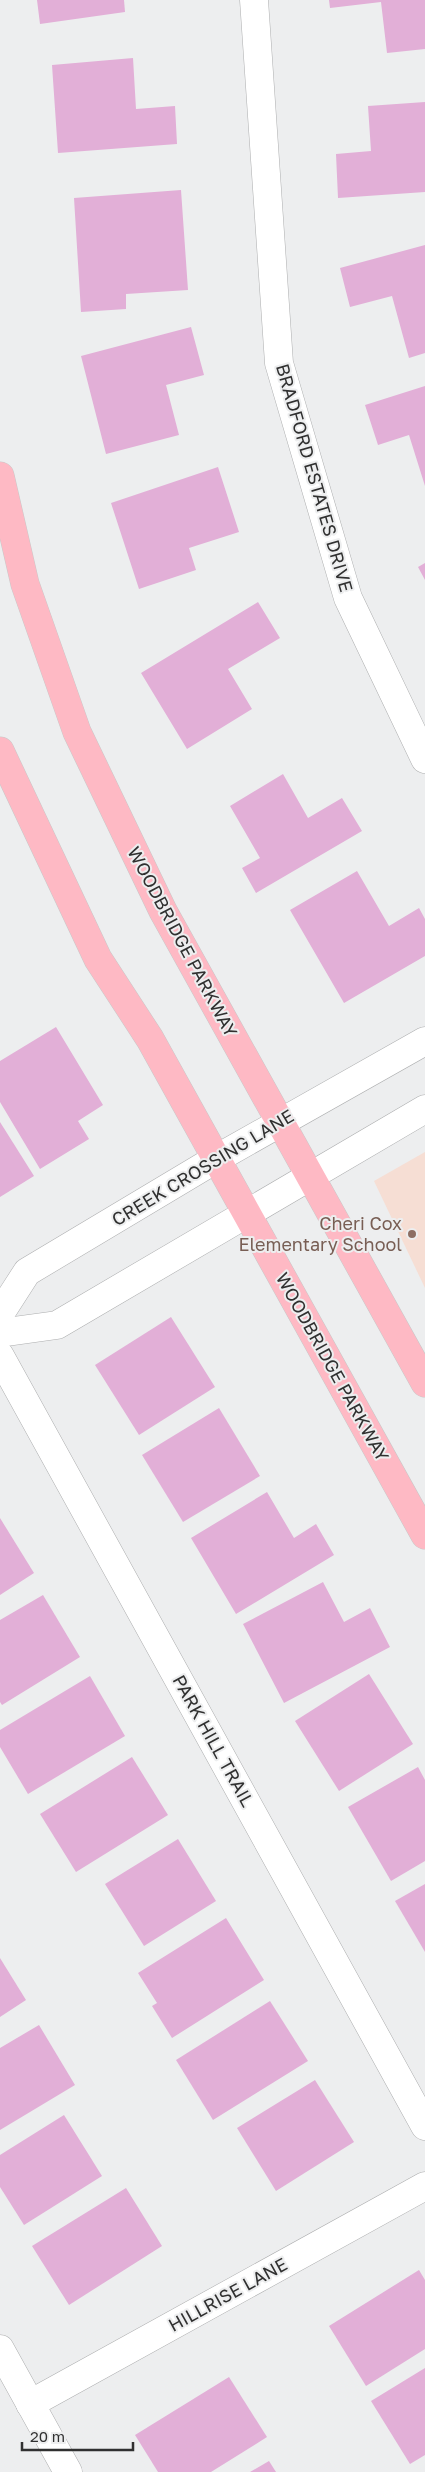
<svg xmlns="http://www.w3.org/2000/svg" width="425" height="2472" font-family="'Golos Text',sans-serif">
<rect width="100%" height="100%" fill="#edeeef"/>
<!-- education -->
<polygon fill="#f6ded4" points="425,1152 425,1288 374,1181"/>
<!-- building -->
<g fill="#e2afd7">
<polygon points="37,0 124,0 125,12 40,24"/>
<polygon points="329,0 425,0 425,49 387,53 381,2 330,8"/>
<polygon points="133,58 136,109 175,106 177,144 58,153 52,65"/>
<polygon points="425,102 425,192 338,198 336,154 371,151 368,106"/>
<polygon points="181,190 188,290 126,294 126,309 81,312 74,198"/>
<polygon points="425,245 425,353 409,358 392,296 350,307 340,268"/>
<polygon points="191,327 204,375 166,385 179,435 106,454 81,356"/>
<polygon points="425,386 425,486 409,435 378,445 365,405"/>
<polygon points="218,467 239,532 189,548 196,570 139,589 111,503"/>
<polygon points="425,563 425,580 418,567"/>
<polygon points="258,602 280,638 228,669 252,709 187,749 141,673"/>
<polygon points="283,774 308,818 342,798 362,831 256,893 242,868 260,858 230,806"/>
<polygon points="357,871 389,926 419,908 425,919 425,956 344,1003 290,910"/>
<polygon points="56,1027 103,1105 78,1121 89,1139 40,1169 0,1102 0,1061"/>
<polygon points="0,1122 34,1176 0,1197"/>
<polygon points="171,1317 215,1387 139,1435 95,1365"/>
<polygon points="219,1408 260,1476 183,1522 142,1455"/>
<polygon points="267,1492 294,1538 316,1524 334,1555 236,1614 191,1538"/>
<polygon points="0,1518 34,1573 0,1595"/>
<polygon points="323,1582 344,1622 370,1608 390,1647 284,1703 243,1624"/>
<polygon points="43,1595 80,1657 2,1705 0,1702 0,1620"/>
<polygon points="369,1674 413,1744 339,1791 295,1721"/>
<polygon points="90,1676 125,1736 28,1794 0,1747 0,1730"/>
<polygon points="132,1757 168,1815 76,1872 40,1814"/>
<polygon points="418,1767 425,1780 425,1861 391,1881 348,1807"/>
<polygon points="178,1839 216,1901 144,1946 105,1884"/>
<polygon points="425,1884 425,1952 395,1901"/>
<polygon points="226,1918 264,1980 172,2038 152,2006 157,2003 138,1973"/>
<polygon points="0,1958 26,2000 0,2017"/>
<polygon points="270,2001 308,2061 213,2120 176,2060"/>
<polygon points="39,2025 75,2085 0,2130 0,2048"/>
<polygon points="315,2080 354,2142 276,2191 237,2128"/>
<polygon points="64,2115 102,2176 24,2225 0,2187 0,2155"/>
<polygon points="126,2188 162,2246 69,2305 32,2246"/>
<polygon points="419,2270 425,2280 425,2349 366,2386 329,2326"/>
<polygon points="425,2368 425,2455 410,2464 371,2401"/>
<polygon points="229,2377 267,2437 211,2472 158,2472 135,2435"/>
<polygon points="269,2461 276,2472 250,2472"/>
</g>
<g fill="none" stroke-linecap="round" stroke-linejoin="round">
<defs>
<g id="minor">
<polyline points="254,0 279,363 348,598 425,759"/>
<polyline points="0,1314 27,1272 216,1159 425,1041"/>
<polyline points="0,1333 57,1325 425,1109"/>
<polyline points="0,1356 425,2126"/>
<polyline points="0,2349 68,2472"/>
<polyline points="30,2404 425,2186"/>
</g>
<g id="major">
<polyline points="0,476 25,584 77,732 163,911 425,1383"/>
<polyline points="0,751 98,959 150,1039 425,1535"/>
</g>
</defs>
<!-- minor casing -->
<use href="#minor" stroke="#adaeaf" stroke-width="29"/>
<!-- major casing -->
<use href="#major" stroke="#c9c9c9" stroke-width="29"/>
<!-- minor -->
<use href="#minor" stroke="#fff" stroke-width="28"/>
<!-- major -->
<use href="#major" stroke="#feb9c4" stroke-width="28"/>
</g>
<!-- markers -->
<circle fill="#8d6e63" stroke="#edeeef" stroke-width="2" cx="412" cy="1234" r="5"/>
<g text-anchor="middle" stroke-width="4" stroke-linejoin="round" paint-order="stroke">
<!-- street labels -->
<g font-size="18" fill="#303030" stroke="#edeeef">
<text transform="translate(314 478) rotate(74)" y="6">BRADFORD ESTATES DRIVE</text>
<text transform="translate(182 942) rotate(62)" y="6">WOODBRIDGE PARKWAY</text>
<text transform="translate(203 1168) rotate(-31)" y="6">CREEK CROSSING LANE</text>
<text transform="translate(332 1367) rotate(61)" y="6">WOODBRIDGE PARKWAY</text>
<text transform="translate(213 1741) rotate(61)" y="6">PARK HILL TRAIL</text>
<text transform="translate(228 2295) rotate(-29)" y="6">HILLRISE LANE</text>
</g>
<!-- education labels -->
<g font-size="18" fill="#785e54" stroke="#edeeef" text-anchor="end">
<text x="402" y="1230">Cheri Cox<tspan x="402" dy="21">Elementary School</tspan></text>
</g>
</g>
<!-- scale -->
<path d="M22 2442v8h111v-8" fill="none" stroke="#303030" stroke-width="2.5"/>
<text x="30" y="2442" font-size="15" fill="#303030" stroke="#edeeef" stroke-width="4" paint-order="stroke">20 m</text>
</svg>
